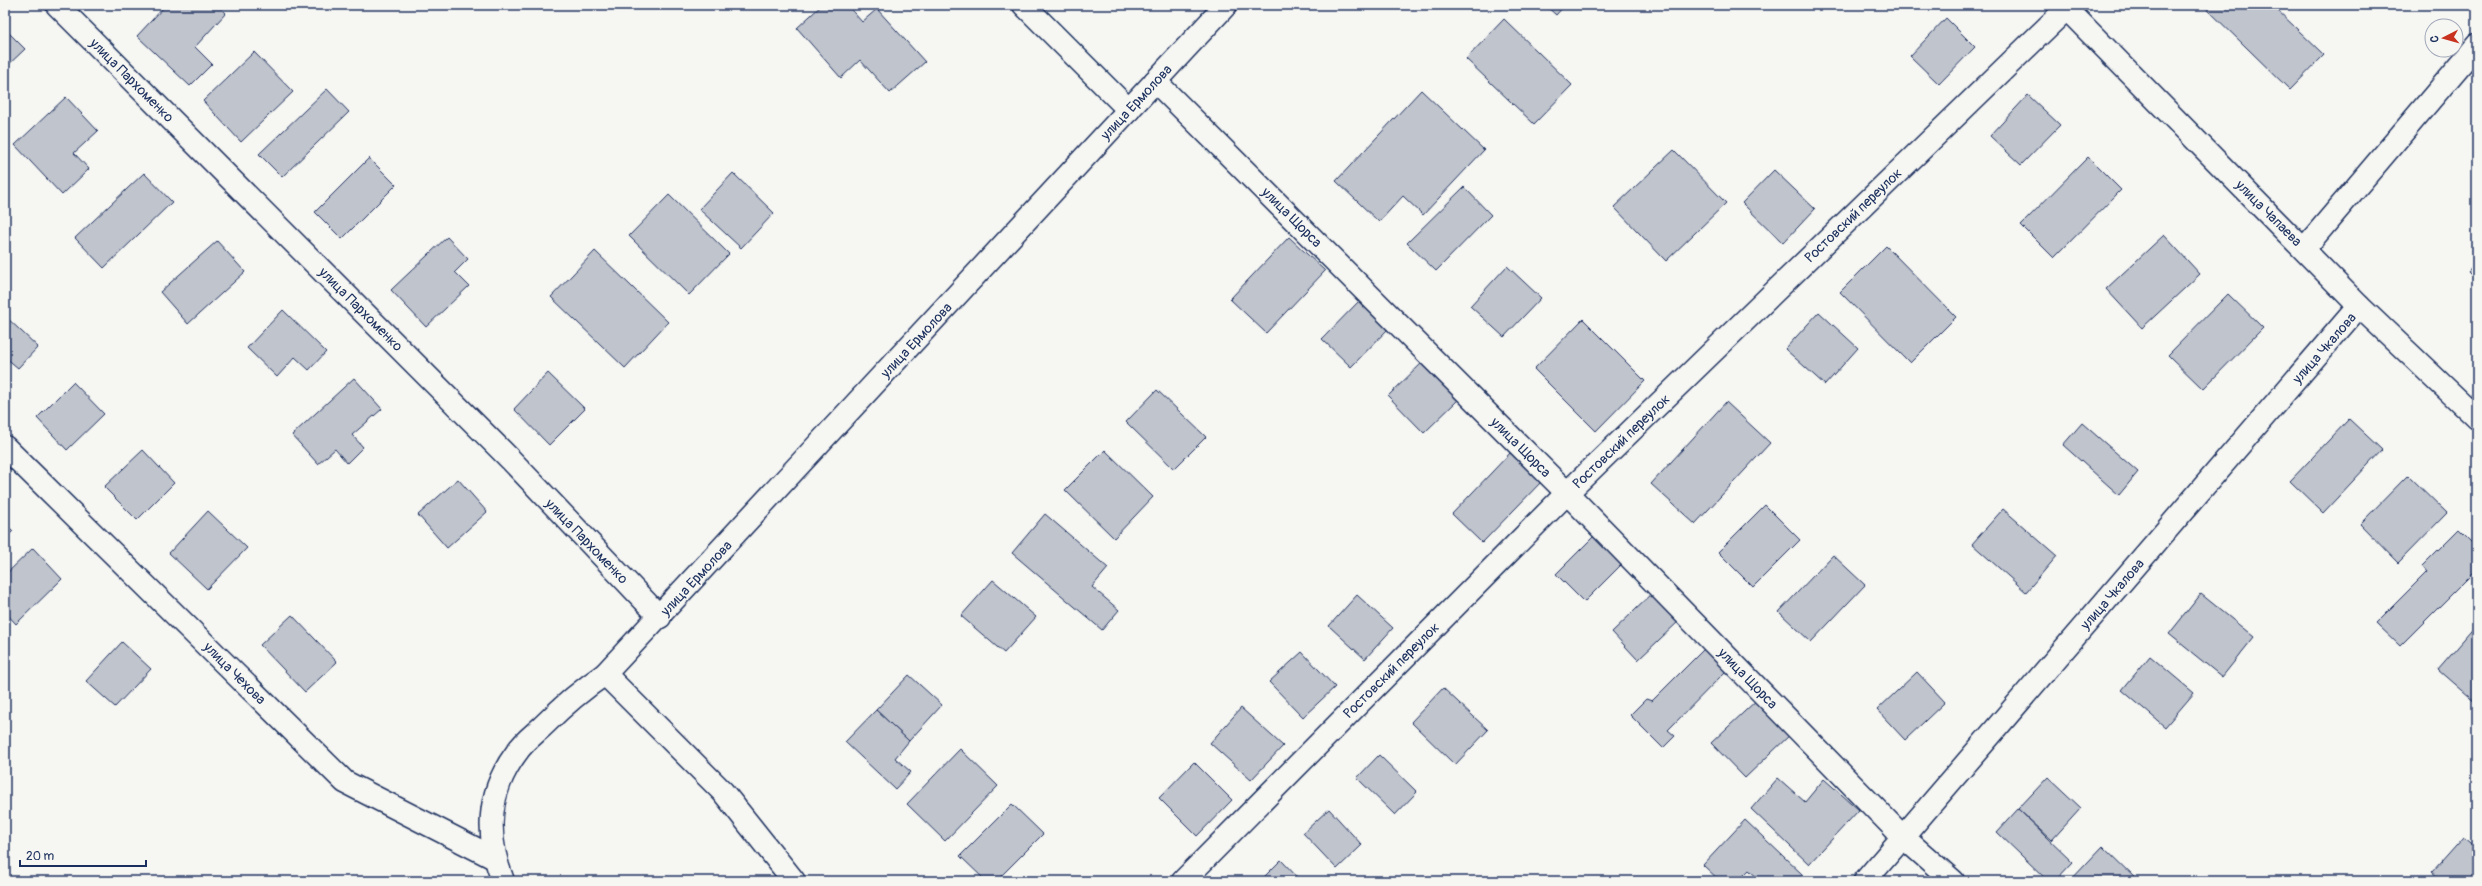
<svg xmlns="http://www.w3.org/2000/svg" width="2482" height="886" font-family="Pangolin,sans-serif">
<rect width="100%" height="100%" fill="#f6f6f2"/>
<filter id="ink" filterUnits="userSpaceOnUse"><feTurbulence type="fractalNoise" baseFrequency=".025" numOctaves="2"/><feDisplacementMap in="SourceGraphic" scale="8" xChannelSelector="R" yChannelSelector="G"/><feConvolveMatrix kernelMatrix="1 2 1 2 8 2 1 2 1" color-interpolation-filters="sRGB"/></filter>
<g filter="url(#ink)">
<!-- building -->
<g fill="#c0c4cd" stroke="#1b2f5e">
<polygon points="166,5 218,5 226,13 195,47 212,64 190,86 137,36"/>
<polygon points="822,5 847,5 862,22 877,9 925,62 890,93 860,60 841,78 797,28"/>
<polygon points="1545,5 1565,5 1556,15"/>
<polygon points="2203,5 2272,5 2324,55 2290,90"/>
<polygon points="1946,18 1975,47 1939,84 1910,56"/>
<polygon points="1504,19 1572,85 1534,124 1466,59"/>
<polygon points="5,29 25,49 5,68"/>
<polygon points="254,52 293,92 241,142 203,101"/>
<polygon points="327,89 349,112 282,177 259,154"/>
<polygon points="1421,90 1484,150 1423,215 1403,196 1379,222 1336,181"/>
<polygon points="2028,95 2060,125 2021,165 1990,136"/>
<polygon points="66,97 98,131 74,153 89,169 62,195 15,145"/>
<polygon points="1674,150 1726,203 1666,261 1614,207"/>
<polygon points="2088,157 2121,190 2054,258 2021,225"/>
<polygon points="369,158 396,185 342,239 315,212"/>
<polygon points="1774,170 1815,209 1783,243 1742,203"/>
<polygon points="144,173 172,202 104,268 75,238"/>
<polygon points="733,173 774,213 741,248 699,209"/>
<polygon points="1464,187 1491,215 1436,271 1407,243"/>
<polygon points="669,195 729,254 689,295 629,236"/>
<polygon points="2164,235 2200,274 2142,328 2106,289"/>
<polygon points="447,237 468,259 455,272 469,286 426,327 391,290"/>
<polygon points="1289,237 1325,271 1266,333 1230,299"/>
<polygon points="217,241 245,272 188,324 160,292"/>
<polygon points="1886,246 1956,317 1910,363 1840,292"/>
<polygon points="595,251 668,322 625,368 551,297"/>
<polygon points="2477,262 2477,281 2468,272"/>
<polygon points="1507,266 1541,298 1504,337 1470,306"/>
<polygon points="2228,294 2263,328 2203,389 2168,355"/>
<polygon points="1361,299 1390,327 1351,367 1322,339"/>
<polygon points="283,310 326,352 309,370 295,357 277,377 247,348"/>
<polygon points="1819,312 1858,348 1825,385 1785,349"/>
<polygon points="5,316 38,347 18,368 5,357"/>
<polygon points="1583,319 1645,381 1596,431 1534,369"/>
<polygon points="1425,360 1460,398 1424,433 1388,396"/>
<polygon points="548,373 585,409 549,445 514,409"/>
<polygon points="354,378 382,409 352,435 363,447 347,463 335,449 318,464 292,435"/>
<polygon points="73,382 104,414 67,450 37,418"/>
<polygon points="1157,390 1206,437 1174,469 1126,422"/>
<polygon points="1726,402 1770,443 1695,524 1651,484"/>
<polygon points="2349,419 2382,450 2323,513 2290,481"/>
<polygon points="2082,423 2138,472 2119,495 2063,445"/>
<polygon points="143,450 174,483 137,520 104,487"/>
<polygon points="1105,450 1153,497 1114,538 1065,490"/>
<polygon points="1512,451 1543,480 1482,543 1452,514"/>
<polygon points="2408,475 2447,513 2398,563 2360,524"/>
<polygon points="458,479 487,512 447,548 418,515"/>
<polygon points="1765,505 1800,540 1753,587 1718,552"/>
<polygon points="2003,509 2057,556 2026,592 1972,544"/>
<polygon points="208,511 247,548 207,589 169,553"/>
<polygon points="1045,514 1108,568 1092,587 1119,610 1102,630 1012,553"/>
<polygon points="5,523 13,531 5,539"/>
<polygon points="2459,529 2477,547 2477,569 2400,646 2376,623 2427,572 2422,566"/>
<polygon points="1596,534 1624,562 1584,602 1556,574"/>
<polygon points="33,548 62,579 16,624 5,612 5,575"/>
<polygon points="1833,555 1865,585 1811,642 1779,612"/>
<polygon points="993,580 1036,617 1004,653 961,616"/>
<polygon points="1654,592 1680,620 1638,660 1612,632"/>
<polygon points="2201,594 2254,637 2222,677 2169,634"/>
<polygon points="1357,595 1393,628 1365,659 1329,626"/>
<polygon points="292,615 337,662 305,692 260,645"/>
<polygon points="2477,625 2477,704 2438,670"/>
<polygon points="122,642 151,669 115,707 86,681"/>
<polygon points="1705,648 1727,670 1668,730 1675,736 1663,748 1630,715 1646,699 1652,701"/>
<polygon points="1302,652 1335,687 1303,717 1269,682"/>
<polygon points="2150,656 2194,693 2165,727 2122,690"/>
<polygon points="1917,672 1945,702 1905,740 1877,710"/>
<polygon points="909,675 942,705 909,741 876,710"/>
<polygon points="1443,688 1488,730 1455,765 1411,722"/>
<polygon points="1760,697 1793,732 1745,778 1711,743"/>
<polygon points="1241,708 1283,746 1251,780 1210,743"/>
<polygon points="876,710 909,741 895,758 911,772 895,789 845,742"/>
<polygon points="960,749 998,786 945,841 907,804"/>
<polygon points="1379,755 1417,792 1395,815 1357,778"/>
<polygon points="1194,762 1232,800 1197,836 1159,798"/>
<polygon points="2048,777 2081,808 2052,840 2018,809"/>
<polygon points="1778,778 1805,802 1824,779 1859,810 1809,864 1751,809"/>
<polygon points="1012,804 1043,834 996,881 986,881 960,856"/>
<polygon points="1329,809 1362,845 1337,869 1303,833"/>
<polygon points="2018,809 2073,862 2055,881 2048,881 1997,832"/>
<polygon points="1745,820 1803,875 1796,881 1761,881 1749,870 1738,881 1720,881 1703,865"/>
<polygon points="2464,837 2477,848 2477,881 2441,881 2432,873"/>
<polygon points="2103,846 2139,881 2070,881"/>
<polygon points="1281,860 1301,881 1260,881"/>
</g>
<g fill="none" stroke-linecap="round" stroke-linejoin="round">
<defs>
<g id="minor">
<polyline points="57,5 511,460 660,617"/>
<polyline points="1024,5 1129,110"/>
<polyline points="2063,5 2359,306 2477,418"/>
<polyline points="1155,81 1567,493 1903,837 1953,881"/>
<polyline points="2304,249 2477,45"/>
<polyline points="5,447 345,782 494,858"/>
<polyline points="605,674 1226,5"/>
<path d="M503,881C485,835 487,792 517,752C524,741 536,733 545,724C564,705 583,689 605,674L723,792L794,881"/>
<polyline points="1183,881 1567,493 2066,9"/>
<polyline points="1865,881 2359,306"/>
</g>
</defs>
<!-- minor casing -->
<use href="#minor" stroke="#1b2f5e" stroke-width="25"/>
<!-- minor -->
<use href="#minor" stroke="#f6f6f2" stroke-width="22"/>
</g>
</g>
<g text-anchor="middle" stroke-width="3" stroke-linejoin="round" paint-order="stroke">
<!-- street labels -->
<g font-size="14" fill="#1b2f5e" stroke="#f6f6f2">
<text transform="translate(132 80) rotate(45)" y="5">улица Пархоменко</text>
<text transform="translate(1136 102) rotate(-47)" y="5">улица Ермолова</text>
<text transform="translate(2269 213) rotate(45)" y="5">улица Чапаева</text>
<text transform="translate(1853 215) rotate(-44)" y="5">Ростовский переулок</text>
<text transform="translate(1292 217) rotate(45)" y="5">улица Щорса</text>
<text transform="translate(361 309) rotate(45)" y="5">улица Пархоменко</text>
<text transform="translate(916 340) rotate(-47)" y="5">улица Ермолова</text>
<text transform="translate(2324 348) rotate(-49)" y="5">улица Чкалова</text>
<text transform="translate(1621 441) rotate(-44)" y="5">Ростовский переулок</text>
<text transform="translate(1521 447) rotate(45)" y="5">улица Щорса</text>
<text transform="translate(587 541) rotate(46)" y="5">улица Пархоменко</text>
<text transform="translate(696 578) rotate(-47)" y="5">улица Ермолова</text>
<text transform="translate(2112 594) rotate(-49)" y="5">улица Чкалова</text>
<text transform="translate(1391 670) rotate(-45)" y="5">Ростовский переулок</text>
<text transform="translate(235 673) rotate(45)" y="5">улица Чехова</text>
<text transform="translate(1748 678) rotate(46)" y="5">улица Щорса</text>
</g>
</g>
<!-- margin -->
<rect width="2482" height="886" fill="none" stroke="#f6f6f2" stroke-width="20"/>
<rect x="10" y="10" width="2462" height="866" fill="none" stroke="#1b2f5e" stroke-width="1.5" filter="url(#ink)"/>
<!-- north arrow -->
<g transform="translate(2444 38) rotate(264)"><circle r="19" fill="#f6f6f2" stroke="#9ea6b7"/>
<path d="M0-3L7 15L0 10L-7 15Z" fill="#c8321e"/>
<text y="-6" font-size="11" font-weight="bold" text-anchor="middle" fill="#1b2f5e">С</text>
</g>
<!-- scale -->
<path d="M20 860v6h126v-6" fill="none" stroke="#1b2f5e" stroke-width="2"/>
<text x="26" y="860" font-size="12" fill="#1b2f5e" stroke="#f6f6f2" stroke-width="3" paint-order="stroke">20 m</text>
</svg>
